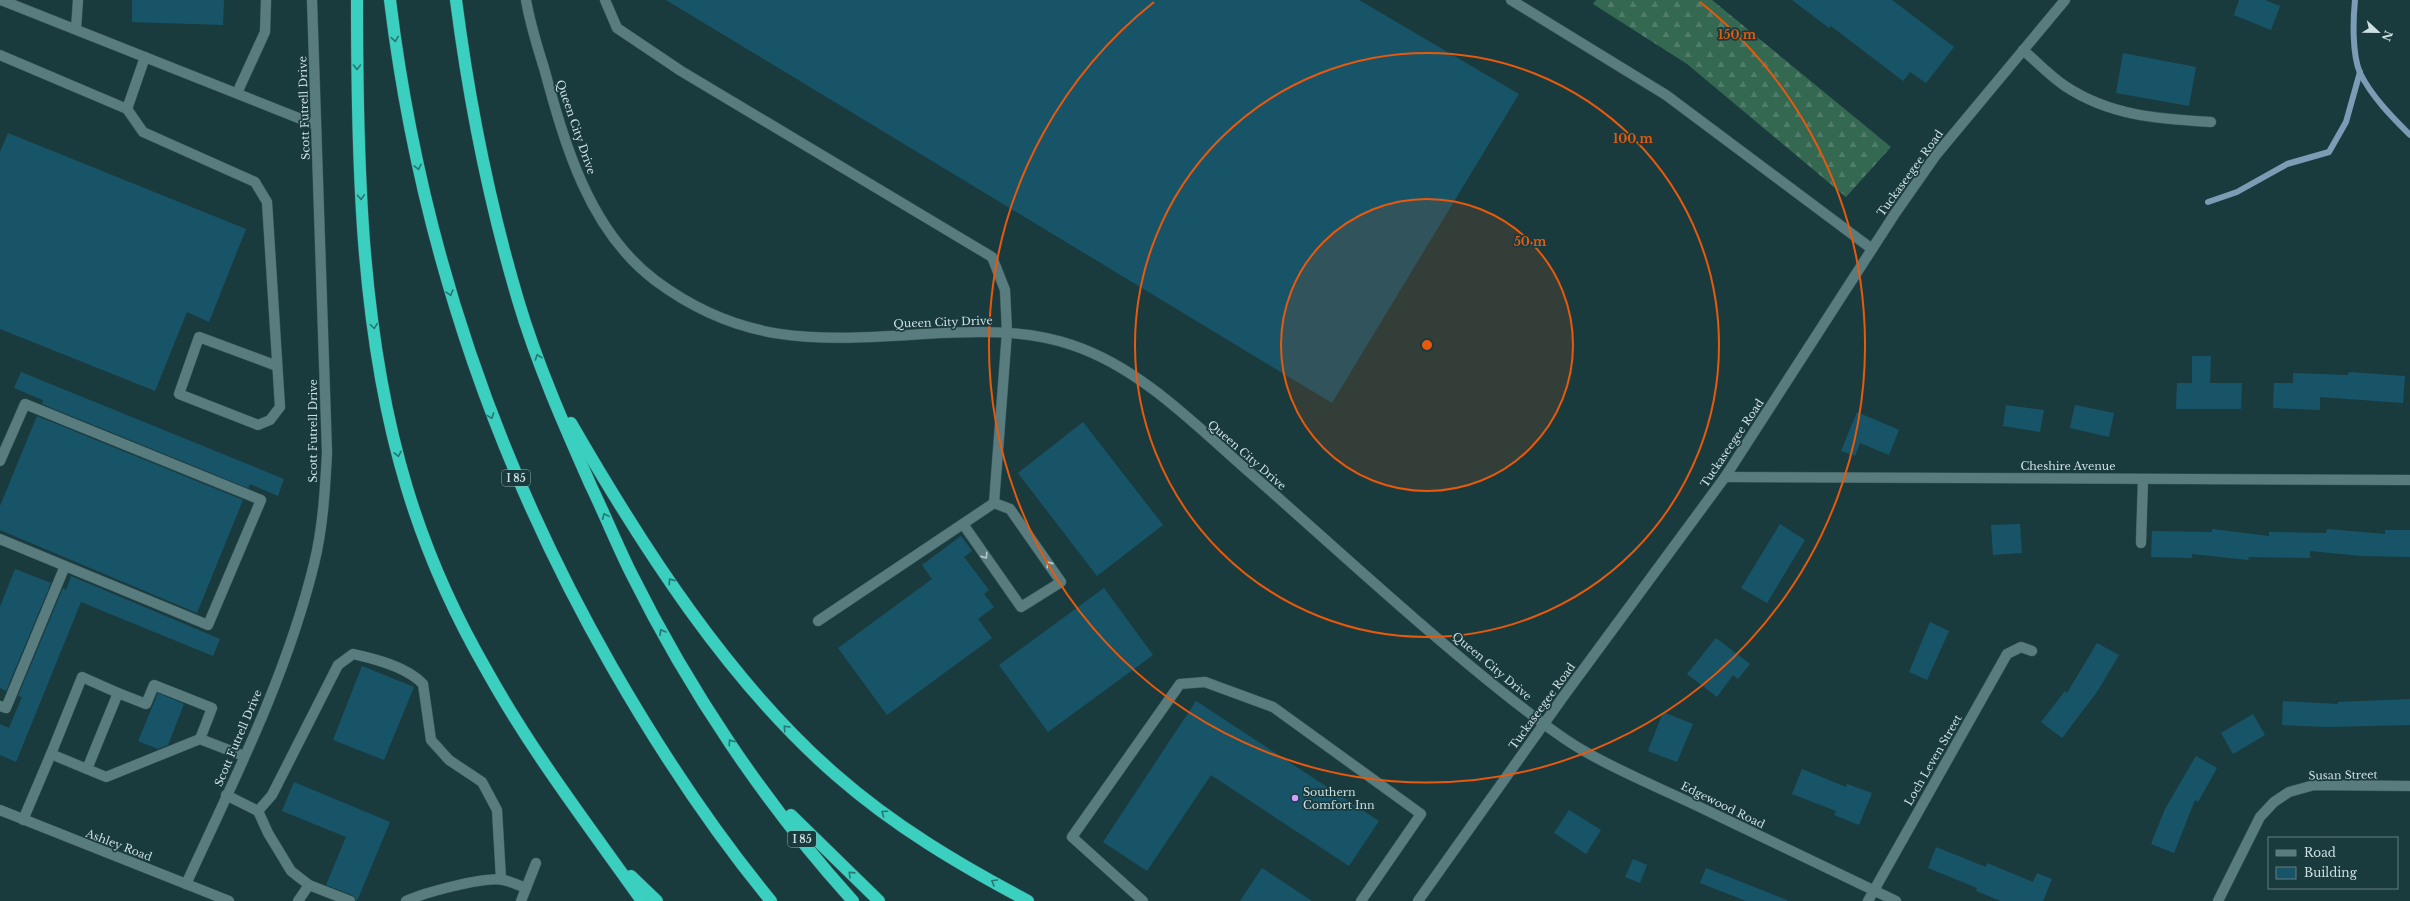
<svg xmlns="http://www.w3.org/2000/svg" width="2410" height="901" font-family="'Libre Baskerville',serif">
<defs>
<pattern id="forest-firs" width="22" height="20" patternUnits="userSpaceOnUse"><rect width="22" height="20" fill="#346851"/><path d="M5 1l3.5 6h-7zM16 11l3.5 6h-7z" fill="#507d6a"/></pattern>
</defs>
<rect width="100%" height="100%" fill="#1a3b3e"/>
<!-- forest -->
<polygon fill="url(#forest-firs)" points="1596,0 1712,0 1891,147 1846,197 1687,64 1593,4"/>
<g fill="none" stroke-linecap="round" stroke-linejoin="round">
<!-- stream -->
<g stroke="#7b9cb4" stroke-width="6">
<path d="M2355,0C2353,20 2352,54 2360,73C2372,97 2392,117 2410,135"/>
<polyline points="2208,202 2237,192 2287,164 2329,152 2346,122 2360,72"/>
</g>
</g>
<!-- building -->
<g fill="#185468">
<polygon points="132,0 224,0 223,25 132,22"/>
<polygon points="666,0 1359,0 1519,94 1332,403"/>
<polygon points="1792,0 1892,0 1954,47 1926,83 1910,72 1903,81 1831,26 1829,28"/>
<polygon points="2239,0 2265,0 2280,6 2271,30 2234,15"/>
<polygon points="2123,53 2196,67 2189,106 2116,93"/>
<polygon points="8,133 246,229 209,322 187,312 155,391 0,329 0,152"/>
<polygon points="2192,356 2211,356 2210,383 2242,383 2241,409 2176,409 2177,383 2192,383"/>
<polygon points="21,372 284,479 278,496 250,484 248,488 42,404 43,400 14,388"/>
<polygon points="2349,372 2405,376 2403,403 2320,397 2320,410 2273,408 2274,383 2293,383 2293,373 2348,375"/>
<polygon points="2006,405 2044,410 2040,432 2003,426"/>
<polygon points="2075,405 2114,413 2109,437 2070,428"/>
<polygon points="1857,412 1899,430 1889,455 1860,443 1855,456 1841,451"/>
<polygon points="37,416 243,500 197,613 0,530 0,506"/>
<polygon points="1083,422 1163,525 1097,576 1018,473"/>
<polygon points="1780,524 1805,540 1767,603 1741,588"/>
<polygon points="2020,524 2022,553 1993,555 1991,525"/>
<polygon points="2212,529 2269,536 2269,532 2326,533 2327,529 2385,534 2385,530 2410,530 2410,557 2361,556 2310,551 2310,558 2249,557 2248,560 2192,554 2192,558 2151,557 2152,531 2212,532"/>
<polygon points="961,536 972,551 964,557 989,590 984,594 994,607 978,619 992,638 887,715 838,648 932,579 922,565"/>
<polygon points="15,569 51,583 6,691 0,688 0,607"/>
<polygon points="71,576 220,639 213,656 81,602 16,762 0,755 0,724 9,728 22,697 18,696 63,588 66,590"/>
<polygon points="1104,588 1153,655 1048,732 999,665"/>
<polygon points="1930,622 1949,631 1927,680 1909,672"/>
<polygon points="1716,638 1750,664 1738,679 1733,675 1717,697 1687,674"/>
<polygon points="2097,643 2119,655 2097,692 2062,738 2041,722 2065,691 2067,693"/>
<polygon points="362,666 414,687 384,760 333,740"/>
<polygon points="158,693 184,704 168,745 158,749 138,741"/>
<polygon points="2410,699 2410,725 2326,727 2282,725 2283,701 2338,704 2338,702"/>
<polygon points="1196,701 1379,821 1349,866 1211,775 1147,871 1103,842"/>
<polygon points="1663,712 1693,724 1677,762 1648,751"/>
<polygon points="2253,714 2265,735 2233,754 2221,733"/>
<polygon points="2196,756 2217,768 2198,802 2195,800 2174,853 2151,844 2165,809"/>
<polygon points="1802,769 1846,787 1847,784 1872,793 1859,825 1834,815 1836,811 1792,794"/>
<polygon points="294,782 390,822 357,901 352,895 326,885 346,837 282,811"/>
<polygon points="1569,810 1601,830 1586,854 1554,833"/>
<polygon points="1936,847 1986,867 1987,863 2033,882 2037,873 2052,879 2043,901 2001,901 1976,891 1977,888 1928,868"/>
<polygon points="1633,859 1647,865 1640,883 1625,877"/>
<polygon points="1262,868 1312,901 1240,901"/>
<polygon points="1706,868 1787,900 1787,901 1746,901 1700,883"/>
</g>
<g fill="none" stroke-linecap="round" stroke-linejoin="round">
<defs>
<g id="minor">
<polyline points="1,0 316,125"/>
<path d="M526,0C530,23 537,46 544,68C565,145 589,231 656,281C745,347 820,340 924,334C974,331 1024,329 1072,345C1144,369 1200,430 1256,478C1341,553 1426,632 1515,702C1536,718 1557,735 1579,748C1617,771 1665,790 1706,810C1769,840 1832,871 1896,901"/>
<polyline points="605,0 617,28 681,71 992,257 1005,290 1007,332 994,503 818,621"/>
<polyline points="1511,0 1666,95 1872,249"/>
<polyline points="76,29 78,0"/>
<path d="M2023,50C2037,62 2050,76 2065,86C2110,116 2159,119 2211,122"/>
<polyline points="0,55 127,109"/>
<polyline points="145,57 127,109 143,132 255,182 267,202 280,407 270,420 258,425 179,394 199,337 277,366"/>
<polyline points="237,93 265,32 266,0"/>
<polyline points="0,461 25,404 261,500 208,625 0,539"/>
<polyline points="1725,477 2410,480"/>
<polyline points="963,524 1021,607 1061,582 1010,509 994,503"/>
<polyline points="2141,543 2143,479"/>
<polyline points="0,706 6,708 65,566"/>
<polyline points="51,754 82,677 118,693"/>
<polyline points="87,769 118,693 146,704 154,685 212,708 200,739"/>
<polyline points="226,795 258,811 268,833 291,871 309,885 350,901"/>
<polyline points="0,810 229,901"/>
<path d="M258,811L272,795L338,665L353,654C376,659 407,667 423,684L431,740L449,760L482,782L497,810L501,879"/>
<polyline points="23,820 51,754 106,777 200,739 244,756"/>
<path d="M186,884C234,780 287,675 314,564C323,528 325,490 327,453L312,0"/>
<polyline points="298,901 309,885"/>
<path d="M406,901C423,893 485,876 503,880C510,881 518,885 526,888"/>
<polyline points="521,901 536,863"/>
<polyline points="1143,901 1072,837 1180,684 1205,682 1273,707 1421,814 1361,901"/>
<polyline points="1418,901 1563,697 1725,477 1894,215 1936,155 2065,0"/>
<polyline points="1868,901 2007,654 2021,647 2032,651"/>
<polyline points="2218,901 2260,817 2274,802 2289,792 2314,785 2410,786"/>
</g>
<g id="highway">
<path d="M357,0C357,160 360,334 407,488C426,551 454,614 487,671C532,752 588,825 642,901"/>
<path d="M390,0C419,238 493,459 612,667C659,749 711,828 771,901"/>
<path d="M456,0C469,101 489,202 518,300C537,364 564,425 591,486C605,515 617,545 631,573C689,690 765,804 853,901"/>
<path d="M571,423C642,546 728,681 836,775C894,826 960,865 1028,901"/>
<polyline points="791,815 879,901"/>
<polyline points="631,876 657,901"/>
</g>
</defs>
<!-- minor casing -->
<use href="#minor" stroke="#39575a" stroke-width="11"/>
<!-- highway casing -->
<use href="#highway" stroke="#39575a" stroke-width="13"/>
<!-- minor -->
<use href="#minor" stroke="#597c7f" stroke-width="10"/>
<!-- highway -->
<use href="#highway" stroke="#3acfbe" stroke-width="12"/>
</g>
<!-- one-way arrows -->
<defs><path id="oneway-chevron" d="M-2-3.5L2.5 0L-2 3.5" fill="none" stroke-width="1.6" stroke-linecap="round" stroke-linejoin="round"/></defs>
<g stroke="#277671">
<use href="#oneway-chevron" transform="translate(395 39) rotate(81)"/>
<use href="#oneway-chevron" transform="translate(357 67) rotate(90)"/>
<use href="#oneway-chevron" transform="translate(418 167) rotate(78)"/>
<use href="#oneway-chevron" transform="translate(361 197) rotate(87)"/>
<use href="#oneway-chevron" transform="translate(450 293) rotate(74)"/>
<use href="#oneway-chevron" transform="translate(374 326) rotate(82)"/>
<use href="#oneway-chevron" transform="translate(538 357) rotate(-109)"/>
<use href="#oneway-chevron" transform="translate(491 416) rotate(70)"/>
<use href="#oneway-chevron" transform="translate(398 454) rotate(78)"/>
<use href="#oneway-chevron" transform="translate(605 516) rotate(-114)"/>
<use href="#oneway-chevron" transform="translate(671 581) rotate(-125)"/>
<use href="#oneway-chevron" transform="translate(662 632) rotate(-120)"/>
<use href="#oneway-chevron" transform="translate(786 728) rotate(-133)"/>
<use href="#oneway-chevron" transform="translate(731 742) rotate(-124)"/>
<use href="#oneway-chevron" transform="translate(884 813) rotate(-145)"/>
<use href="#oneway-chevron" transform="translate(851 874) rotate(-136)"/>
<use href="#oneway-chevron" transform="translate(994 882) rotate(-150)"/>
</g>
<g stroke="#b6cbcd">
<use href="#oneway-chevron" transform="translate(985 556) rotate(55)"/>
<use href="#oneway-chevron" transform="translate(1049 564) rotate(-125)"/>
</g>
<!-- distance rings -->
<circle cx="1427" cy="345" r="146" fill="#e8590c" fill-opacity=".12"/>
<g fill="none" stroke="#e8590c" stroke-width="2">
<circle cx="1427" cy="345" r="146"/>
<circle cx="1427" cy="345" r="292"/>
<path d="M1700 2A438 438 0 1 1 1154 2"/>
</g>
<!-- markers -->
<circle fill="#d29dfd" stroke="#1a3b3e" stroke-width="1.5" cx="1295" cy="798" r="4"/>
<g text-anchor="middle" stroke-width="3.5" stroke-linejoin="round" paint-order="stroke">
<!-- shield labels -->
<g fill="#1a3b3e" stroke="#97aeb0" stroke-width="1">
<rect x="502" y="470" width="28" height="16" rx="3"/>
<rect x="788" y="831" width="28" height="16" rx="3"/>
</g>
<g font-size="10" font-weight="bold" fill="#cddfe1">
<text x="516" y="482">I 85</text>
<text x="802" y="843">I 85</text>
</g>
<!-- street labels -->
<g font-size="11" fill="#cddfe1" stroke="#1a3b3e">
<text transform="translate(304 108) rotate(-92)" y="4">Scott Futrell Drive</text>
<text transform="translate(576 127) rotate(71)" y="4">Queen City Drive</text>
<text transform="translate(1910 173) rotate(-54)" y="4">Tuckaseegee Road</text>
<text transform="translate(943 322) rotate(-2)" y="4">Queen City Drive</text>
<text transform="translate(313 431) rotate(-90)" y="4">Scott Futrell Drive</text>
<text transform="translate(1732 443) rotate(-56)" y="4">Tuckaseegee Road</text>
<text transform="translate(1247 455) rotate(41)" y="4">Queen City Drive</text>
<text x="2068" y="470">Cheshire Avenue</text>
<text transform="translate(1492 666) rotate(40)" y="4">Queen City Drive</text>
<text transform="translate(1542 706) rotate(-54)" y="4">Tuckaseegee Road</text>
<text transform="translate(238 738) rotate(-67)" y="4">Scott Futrell Drive</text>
<text transform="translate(1933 760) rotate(-60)" y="4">Loch Leven Street</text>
<text transform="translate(2343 775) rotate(-1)" y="4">Susan Street</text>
<text transform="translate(1723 805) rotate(26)" y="4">Edgewood Road</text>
<text transform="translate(119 845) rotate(21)" y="4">Ashley Road</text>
</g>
<!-- poi labels -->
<g font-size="11" fill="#cddfe1" stroke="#1a3b3e" text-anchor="start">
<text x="1303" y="796">Southern<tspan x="1303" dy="13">Comfort Inn</tspan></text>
</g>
</g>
<circle cx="1427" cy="345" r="6" fill="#e8590c" stroke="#1a3b3e" stroke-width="2"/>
<g font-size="12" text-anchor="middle" font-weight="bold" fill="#e8590c" stroke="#1a3b3e" stroke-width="3.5" stroke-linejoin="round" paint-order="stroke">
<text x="1737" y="39">150 m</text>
<text x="1633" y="143">100 m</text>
<text x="1530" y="246">50 m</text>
</g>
<!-- legend -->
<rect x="2268" y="837" width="130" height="52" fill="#1a3b3e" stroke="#627d7f"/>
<rect x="2276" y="850" width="20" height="6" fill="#597c7f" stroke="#627d7f"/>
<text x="2304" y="857" font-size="12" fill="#cddfe1">Road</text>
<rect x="2276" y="867" width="20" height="12" fill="#185468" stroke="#627d7f"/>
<text x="2304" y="877" font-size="12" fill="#cddfe1">Building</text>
<!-- north arrow -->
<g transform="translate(2378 32) rotate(112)" stroke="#1a3b3e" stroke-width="3" paint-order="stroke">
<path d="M0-3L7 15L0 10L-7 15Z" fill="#cddfe1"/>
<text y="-6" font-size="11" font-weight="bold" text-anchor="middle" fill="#cddfe1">N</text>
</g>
</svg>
